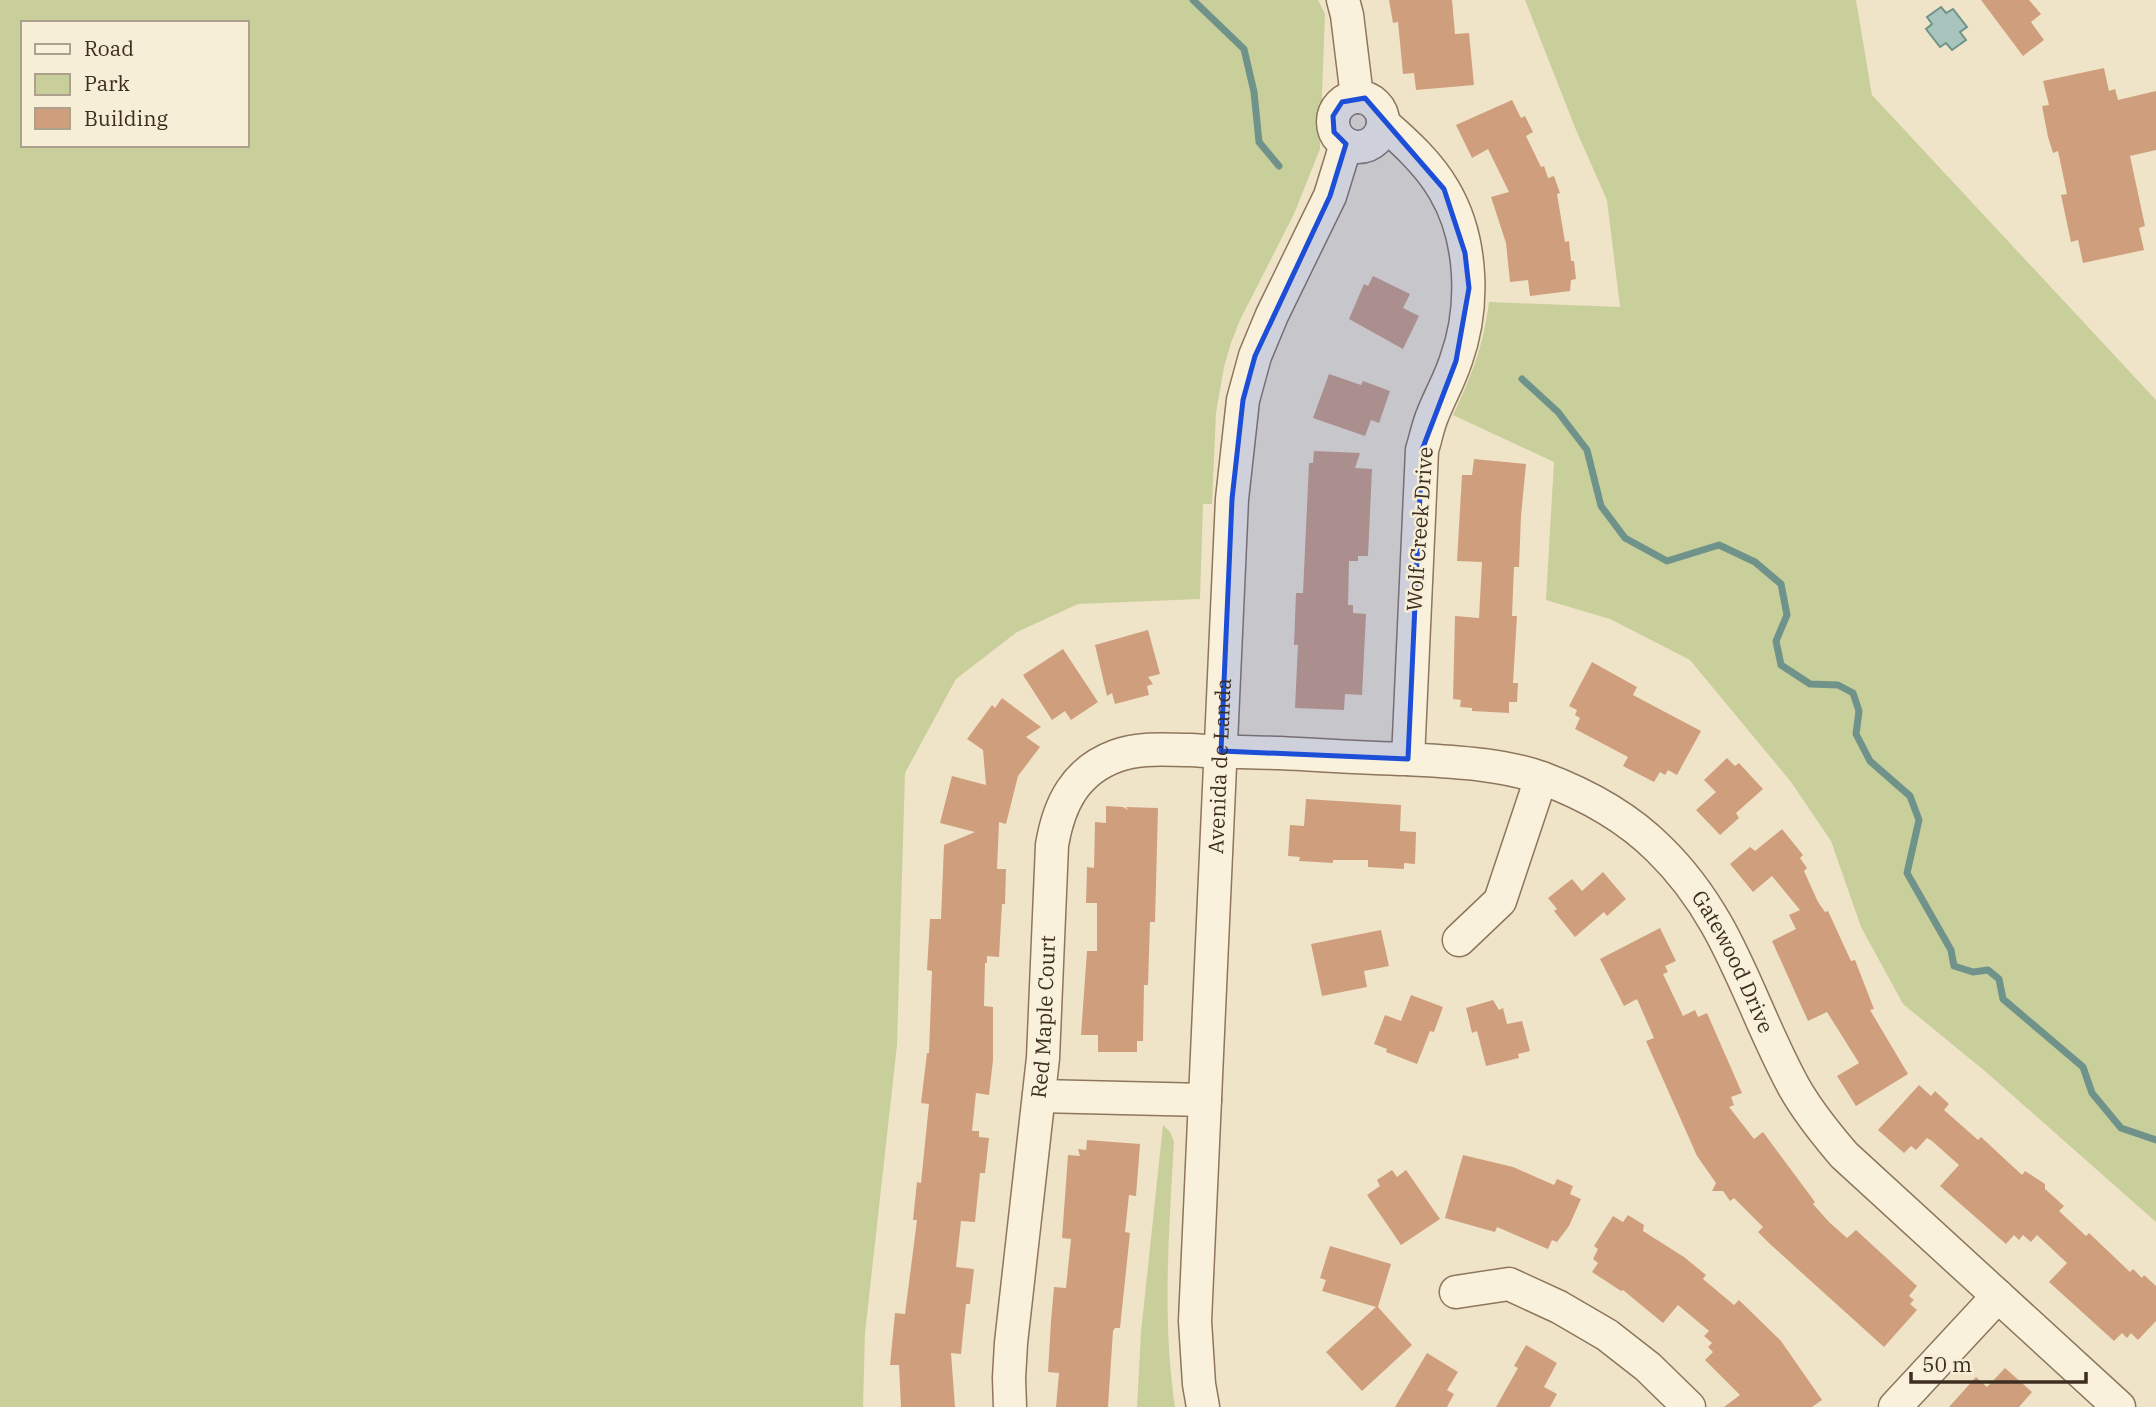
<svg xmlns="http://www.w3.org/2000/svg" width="2156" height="1407" font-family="'IBM Plex Serif',serif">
<rect width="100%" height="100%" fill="#f0e4c8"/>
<!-- green -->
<g fill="#c9cf9b" fill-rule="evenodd">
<path d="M0,0H1318L1325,14L1320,149L1294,214L1240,320L1231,343L1224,367L1216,413L1212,504H1203L1200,599L1078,604L1017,632L956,679L905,773L897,1045L865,1333L863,1407H0ZM23,23H247V145H23Z"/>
<path d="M1525,0H1856L1872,95L2156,400V1222L1986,1072L1903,1004L1861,927L1831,841L1791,782L1690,660L1610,619L1546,600L1554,462L1453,415C1472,375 1483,347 1489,302L1620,307L1607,200L1576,130Z"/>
<path d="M1163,1125L1170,1132L1174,1142C1169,1231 1162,1318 1175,1407H1137L1141,1332Z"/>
</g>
<!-- water -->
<polygon fill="#a9c4bc" stroke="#6f938a" stroke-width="2" points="1941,7 1946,13 1953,9 1967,27 1960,32 1966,40 1952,50 1946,43 1940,47 1926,29 1932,24 1927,17"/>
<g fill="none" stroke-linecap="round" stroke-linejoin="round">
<!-- stream -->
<g stroke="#6f938a" stroke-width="7">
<polyline points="1193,0 1244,49 1254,92 1259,142 1279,166"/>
<polyline points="1522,379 1558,412 1587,450 1601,506 1625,538 1667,561 1719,545 1755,562 1781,584 1787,615 1776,641 1781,665 1810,684 1838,685 1853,693 1859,711 1856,734 1870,761 1910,796 1919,820 1907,873 1951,950 1954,966 1973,972 1988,970 1999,979 2003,999 2083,1067 2092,1093 2121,1128 2156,1140"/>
</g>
</g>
<!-- building -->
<g fill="#cf9f7d">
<polygon points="1389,0 1452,0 1455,34 1469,33 1474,85 1416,90 1414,73 1403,74 1398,22 1393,23"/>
<polygon points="1981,0 2029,0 2041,14 2031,22 2044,40 2023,56"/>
<polygon points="2104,68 2109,91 2115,89 2118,100 2156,91 2156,150 2130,156 2145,226 2139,228 2144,250 2083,263 2078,240 2071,242 2061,195 2067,194 2058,151 2053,153 2048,137 2042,106 2049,105 2043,81"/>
<polygon points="1512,100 1521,118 1525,116 1533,132 1526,136 1541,167 1544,166 1548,178 1554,176 1560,193 1557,194 1565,242 1569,241 1571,261 1574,261 1576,279 1571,280 1570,291 1530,296 1528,280 1510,282 1506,243 1491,197 1509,192 1488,149 1472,158 1456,125"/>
<polygon points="1373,276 1410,294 1403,308 1419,316 1403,349 1349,319 1364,284 1368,286"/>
<polygon points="1329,374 1361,385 1363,381 1390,391 1379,423 1371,420 1365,436 1313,418"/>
<polygon points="1314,451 1360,453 1355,468 1372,469 1368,556 1358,556 1358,561 1349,561 1348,605 1353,605 1353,613 1366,614 1362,695 1345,694 1344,710 1295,708 1298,645 1294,645 1296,593 1303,593 1309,463 1313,463"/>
<polygon points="1474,459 1526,464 1521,516 1519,567 1514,567 1512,616 1517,616 1513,683 1518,683 1517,702 1509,702 1509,713 1472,711 1472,708 1460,707 1461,700 1453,699 1455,616 1479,618 1482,562 1457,561 1462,475 1472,475"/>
<polygon points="1148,630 1160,674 1148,677 1153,684 1147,686 1149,695 1115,704 1112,693 1107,696 1095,645"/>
<polygon points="1063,649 1098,702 1071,720 1065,711 1052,720 1023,675"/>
<polygon points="1592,662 1637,687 1633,695 1701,731 1677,775 1668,770 1665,775 1660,772 1654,782 1623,766 1628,757 1575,729 1580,718 1575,715 1577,710 1569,706"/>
<polygon points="1002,698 1041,727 1026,737 1040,747 1018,776 1006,824 999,822 997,869 1006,869 1005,904 1002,904 999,957 987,956 987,963 985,963 984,1006 993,1007 993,1060 989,1095 976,1093 972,1131 979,1131 979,1137 989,1138 985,1173 980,1173 975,1222 961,1221 956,1267 974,1269 970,1304 966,1304 961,1354 951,1353 955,1407 901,1407 899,1365 890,1365 895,1313 905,1314 917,1220 913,1220 917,1182 921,1183 929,1104 921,1103 927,1053 929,1053 932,971 927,970 930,919 941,919 944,845 975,832 940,823 952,776 986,785 983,750 967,739 992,705 995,708"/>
<polygon points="1727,758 1735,766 1739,763 1763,789 1736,813 1739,818 1720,835 1696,810 1716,792 1704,780"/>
<polygon points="1306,799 1401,805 1400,831 1416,832 1415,864 1404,863 1404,869 1368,867 1368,860 1333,860 1333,863 1299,861 1300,857 1288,856 1290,825 1304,826"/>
<polygon points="1106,806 1123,807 1128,810 1126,807 1158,808 1155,922 1150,922 1148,985 1144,985 1143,1041 1137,1041 1137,1052 1098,1052 1098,1035 1081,1035 1087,951 1097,951 1097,903 1086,903 1087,867 1094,868 1095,822 1106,823"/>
<polygon points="1782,829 1803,855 1800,858 1807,868 1804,871 1818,902 1825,912 1828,911 1851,961 1855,960 1874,1009 1870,1010 1908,1074 1856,1106 1837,1076 1859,1063 1827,1012 1808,1021 1772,941 1796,929 1789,915 1800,910 1772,876 1753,892 1730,864 1750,847 1755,851"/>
<polygon points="1603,872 1626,899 1607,916 1604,912 1575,937 1554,911 1557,909 1548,898 1572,879 1582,891"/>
<polygon points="1660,928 1676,961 1665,966 1668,972 1663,974 1683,1016 1695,1010 1698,1017 1707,1013 1742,1093 1731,1097 1734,1105 1729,1107 1754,1139 1763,1132 1815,1202 1813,1204 1829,1222 1847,1238 1856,1230 1917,1286 1909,1296 1914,1300 1910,1304 1917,1310 1884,1347 1771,1245 1758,1232 1763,1227 1734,1198 1730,1201 1723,1191 1712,1191 1716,1183 1697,1156 1646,1041 1654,1038 1637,999 1624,1006 1600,959"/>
<polygon points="1381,930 1389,966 1364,971 1367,987 1322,996 1311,944"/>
<polygon points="1411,995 1443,1007 1434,1032 1430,1031 1417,1064 1386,1052 1387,1049 1374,1044 1385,1015 1401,1021"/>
<polygon points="1493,1000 1499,1010 1503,1008 1507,1024 1522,1021 1530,1051 1518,1054 1519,1058 1486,1066 1477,1031 1472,1033 1466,1008"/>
<polygon points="1919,1085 1931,1096 1935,1091 1949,1104 1944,1110 1978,1140 1981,1137 2022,1175 2025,1171 2045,1184 2045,1189 2064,1206 2059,1211 2086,1236 2089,1233 2130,1272 2133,1269 2142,1278 2144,1275 2156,1286 2156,1321 2138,1340 2131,1333 2127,1338 2122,1333 2114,1341 2049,1282 2067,1263 2037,1235 2031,1242 2023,1235 2019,1240 2014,1235 2006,1244 1940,1186 1959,1165 1932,1141 1927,1138 1916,1150 1911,1146 1904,1153 1878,1130"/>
<polygon points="1087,1140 1140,1144 1136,1196 1129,1195 1125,1232 1130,1233 1120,1328 1115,1328 1113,1331 1108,1407 1056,1407 1059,1373 1048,1372 1051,1321 1054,1287 1066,1288 1071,1239 1062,1238 1068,1155 1080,1156 1078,1149 1086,1150"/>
<polygon points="1463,1155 1513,1167 1554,1185 1557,1179 1573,1186 1570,1194 1581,1199 1569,1226 1557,1242 1552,1240 1548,1249 1497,1227 1495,1232 1445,1218"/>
<polygon points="1392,1170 1397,1177 1406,1170 1440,1219 1401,1245 1367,1195 1380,1186 1377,1180"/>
<polygon points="1628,1215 1644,1225 1643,1231 1684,1257 1706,1275 1703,1279 1734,1305 1739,1300 1781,1341 1822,1400 1812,1407 1724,1407 1740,1395 1705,1360 1713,1352 1708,1347 1712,1343 1704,1336 1709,1331 1678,1305 1663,1323 1623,1290 1621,1291 1592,1272 1598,1263 1593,1259 1598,1249 1594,1246 1613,1216 1623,1222"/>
<polygon points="1330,1246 1391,1264 1378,1307 1412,1345 1362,1391 1326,1352 1376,1307 1322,1291 1326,1280 1320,1278"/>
<polygon points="1526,1345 1557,1363 1544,1387 1557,1394 1550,1407 1496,1407 1518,1368 1514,1366"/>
<polygon points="1427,1353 1458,1372 1447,1390 1454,1394 1447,1407 1395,1407"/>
<polygon points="2005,1368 2032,1392 2019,1407 1949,1407 1976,1377 1987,1387"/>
</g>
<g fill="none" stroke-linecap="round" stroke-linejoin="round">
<defs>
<g id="minor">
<polyline points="1343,0 1347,15 1357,97"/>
<circle cx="1358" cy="122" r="25"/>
<path d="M1383,123C1405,142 1429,164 1444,190C1473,239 1475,307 1456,360C1450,379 1440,396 1433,414C1428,425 1426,438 1422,450L1408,759"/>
<polyline points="1459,940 1500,901 1541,778"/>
<polyline points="1039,1096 1205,1100"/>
<polyline points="1456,1292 1509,1284 1559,1307 1607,1335 1648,1367 1689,1407"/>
<path id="s1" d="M1010,1407L1009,1378L1011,1343L1043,1058L1052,845C1059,804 1075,771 1116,756C1140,747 1166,750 1190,750C1220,752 1250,752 1280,753C1322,755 1364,758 1407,759C1452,762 1499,763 1542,778C1585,794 1627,817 1659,849C1731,919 1748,1003 1794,1087C1808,1112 1826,1134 1844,1155L2119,1407"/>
<path id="s2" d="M1203,1407L1199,1384L1195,1321L1232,499L1243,400L1255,356L1272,315L1330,196L1346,144"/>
<polyline points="1895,1407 1998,1296"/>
</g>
</defs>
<!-- minor casing -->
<use href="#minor" stroke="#8d765c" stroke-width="35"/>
<!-- minor -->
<use href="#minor" stroke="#faf1dc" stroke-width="32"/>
</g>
<!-- marked area -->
<path fill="#1d4ed8" fill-opacity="0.2" stroke="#1d4ed8" stroke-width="5" stroke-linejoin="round" d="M1365,98L1444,189L1465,253L1469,288L1456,361L1422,450L1408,759L1221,751L1232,499L1243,400L1255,356L1330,196L1346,144L1334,132L1333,116L1342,102Z"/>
<g text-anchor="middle" stroke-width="5" stroke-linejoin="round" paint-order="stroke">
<!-- street labels -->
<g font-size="21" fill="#3d2e20" stroke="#f7eed8">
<text transform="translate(1420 529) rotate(-86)" y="7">Wolf Creek Drive</text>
<text dy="7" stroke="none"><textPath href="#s2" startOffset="642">Avenida de Landa</textPath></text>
<text dy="7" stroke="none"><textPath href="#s1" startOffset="1382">Gatewood Drive</textPath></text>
<text dy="7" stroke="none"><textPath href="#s1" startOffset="392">Red Maple Court</textPath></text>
</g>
</g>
<!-- legend -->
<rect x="21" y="21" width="228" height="126" fill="#f7eed8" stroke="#ada18e" stroke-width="2"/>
<rect x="35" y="44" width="35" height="10" fill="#faf1dc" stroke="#ada18e" stroke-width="2"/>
<text x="84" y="56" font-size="21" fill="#3d2e20">Road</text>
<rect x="35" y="74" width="35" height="21" fill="#c9cf9b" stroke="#ada18e" stroke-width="2"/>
<text x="84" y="91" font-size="21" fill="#3d2e20">Park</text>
<rect x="35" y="108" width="35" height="21" fill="#cf9f7d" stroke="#ada18e" stroke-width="2"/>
<text x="84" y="126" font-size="21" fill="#3d2e20">Building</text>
<!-- scale -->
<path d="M1911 1372v10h175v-10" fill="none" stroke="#3d2e20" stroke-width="3.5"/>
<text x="1922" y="1372" font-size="21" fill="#3d2e20" stroke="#f7eed8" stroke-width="5" paint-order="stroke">50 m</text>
</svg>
